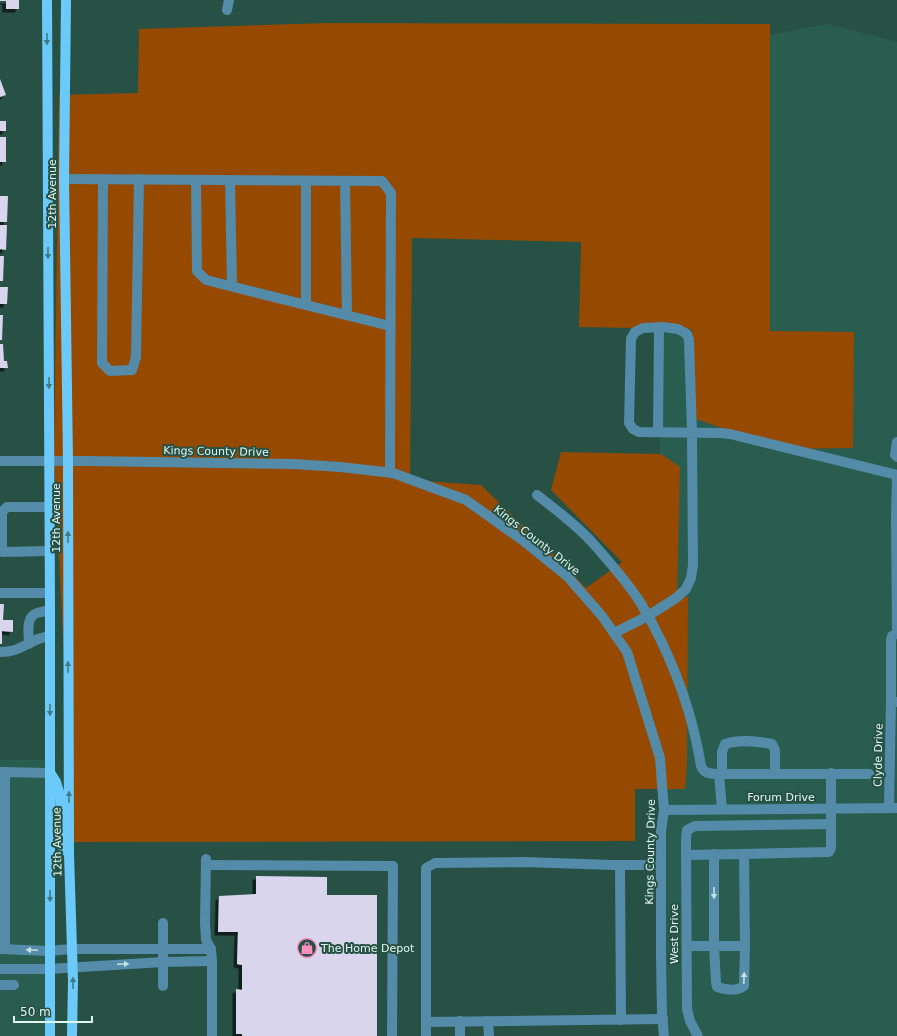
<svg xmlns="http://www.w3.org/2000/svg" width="897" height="1036" font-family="'DejaVu Sans',sans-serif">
<defs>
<filter id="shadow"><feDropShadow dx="-3.5" dy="3.5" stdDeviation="0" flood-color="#0009"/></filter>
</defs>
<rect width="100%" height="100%" fill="#275145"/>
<!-- built -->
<g fill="#295d4f">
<polygon points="827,24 897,42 897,1036 664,1036 660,758 660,56"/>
<rect x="0" y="760" width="50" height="276"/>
</g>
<!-- green -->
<polygon fill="#964900" points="329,23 770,24 770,331 854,332 853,448 783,449 693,418 692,329 579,327 581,242 412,238 410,480 481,485 512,515 538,538 586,588 622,562 551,490 561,452 661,454 680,467 677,596 688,597 687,766 685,789 635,789 635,841 73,842 54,455 59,95 138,93 139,29"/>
<!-- building -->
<g fill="#d9d5ed" filter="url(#shadow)">
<polygon points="0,0 19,0 19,9 6,9 6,1 0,1"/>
<polygon points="0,79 6,95 0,97"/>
<rect x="0" y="121" width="6" height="10"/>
<rect x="0" y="137" width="6" height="25"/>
<polygon points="0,196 8,196 7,222 0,222"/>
<polygon points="0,225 7,225 6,250 0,249"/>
<polygon points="0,256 4,256 3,281 0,281"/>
<polygon points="0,287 8,287 7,304 0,304"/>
<polygon points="0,315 3,315 2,340 0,340"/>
<polygon points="0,344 3,344 4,361 7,361 8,368 0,368"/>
<polygon points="0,604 4,604 3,620 13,620 13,632 2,631 2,644 0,644"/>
<polygon points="256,876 327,877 327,895 377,895 377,1036 242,1036 242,1034 236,1034 236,989 242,990 242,965 237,964 238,932 218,932 219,896 256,894"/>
</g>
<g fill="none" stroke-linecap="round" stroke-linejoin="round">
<!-- minor -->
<g stroke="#538ba9" stroke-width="10">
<polyline points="227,10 229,0"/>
<polyline points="64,179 382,181 391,193 390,473"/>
<polyline points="103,179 102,363 110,371 132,370 136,357 139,179"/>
<polyline points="196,180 197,271 206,280 390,326"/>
<polyline points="230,180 232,286"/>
<polyline points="345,181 347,315"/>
<polyline points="306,305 306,181"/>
<polyline points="658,432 659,328"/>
<polyline points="897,442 895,455 897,457"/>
<polyline points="0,461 88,461 293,464 340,467 393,473 466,500 525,542 567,576 602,616 627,652 660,758 664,810 661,831 661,958 662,1015 664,1036"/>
<path d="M537,495C555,509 574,523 590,540C607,559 624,578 638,599C643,606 647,615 652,623C676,668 693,716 701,766C705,775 710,773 719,774L722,809"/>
<polyline points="50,507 7,507 2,512 2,552 50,551"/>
<polyline points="0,593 50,593"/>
<polyline points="614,633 648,616 676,598 686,589 691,578 693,565 692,433 689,340 687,334 678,329 663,327 643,328 635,332 631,339 629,423 633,429 639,432 721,433 730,434 897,475"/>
<polyline points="897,633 896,515 897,480"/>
<polyline points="897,633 892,636 891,640 891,702 897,702"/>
<path d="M29,644C29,634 25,617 37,613C41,612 46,611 50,610"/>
<path d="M0,652C16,652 21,647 34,641C39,638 45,637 50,636"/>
<polyline points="0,772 50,773"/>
<polyline points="5,772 5,949"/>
<polyline points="719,774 869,774"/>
<path d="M722,774V752L725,744C740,739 756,741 772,744L775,750V774"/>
<polyline points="889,808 891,702"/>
<polyline points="664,810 897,808"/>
<path d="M714,854V946L716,982L717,987C726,990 736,992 744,986L745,946"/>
<polyline points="686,855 744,854"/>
<polyline points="206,859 205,923 206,940 211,949 212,961 212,1036"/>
<polyline points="206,865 393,866 392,1036"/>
<polyline points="620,865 621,1020"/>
<polyline points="163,923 163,986"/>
<polyline points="687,946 745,946 744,854 829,852 831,848 831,773"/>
<polyline points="0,949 49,951 71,949 211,949"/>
<polyline points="0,969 49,969 163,962 212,961"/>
<polyline points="0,985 14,985"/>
<polyline points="460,1021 460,1036"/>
<polyline points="488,1021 489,1036"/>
<polyline points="426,1022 663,1019"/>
<polyline points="426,1036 426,868 435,863 524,862 613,865 661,865"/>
<polyline points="698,1036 690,1021 687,1009 686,840 687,830 695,826 831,824"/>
</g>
<!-- major -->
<g stroke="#6ccafa" stroke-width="10">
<polyline points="47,0 50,610 50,1036"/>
<polyline points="66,0 64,179 68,461 69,854 73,981 72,1036"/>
<polyline points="51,774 56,782 60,795 61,845 69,854"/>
</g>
</g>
<!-- one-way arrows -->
<defs><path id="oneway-solid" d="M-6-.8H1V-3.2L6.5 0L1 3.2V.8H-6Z"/></defs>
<g fill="#3f7b84">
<use href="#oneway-solid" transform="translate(47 39) rotate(90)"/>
<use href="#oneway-solid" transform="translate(48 253) rotate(90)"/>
<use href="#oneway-solid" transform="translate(49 383) rotate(90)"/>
<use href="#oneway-solid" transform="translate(68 537) rotate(-90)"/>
<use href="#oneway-solid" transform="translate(68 667) rotate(-90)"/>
<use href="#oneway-solid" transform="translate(50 710) rotate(90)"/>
<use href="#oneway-solid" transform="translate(69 797) rotate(-90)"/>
<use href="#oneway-solid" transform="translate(50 896) rotate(90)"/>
<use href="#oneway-solid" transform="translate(73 983) rotate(-90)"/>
</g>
<g fill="#c5e2e2">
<use href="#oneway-solid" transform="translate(714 893) rotate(90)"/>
<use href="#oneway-solid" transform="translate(32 950) rotate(-178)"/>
<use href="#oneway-solid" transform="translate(123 964) rotate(-3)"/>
<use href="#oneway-solid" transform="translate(744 978) rotate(-88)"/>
</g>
<!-- icons -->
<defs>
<symbol id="shop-ring" viewBox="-11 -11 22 22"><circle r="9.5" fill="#275145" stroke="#fd8ebf" stroke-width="1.5"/><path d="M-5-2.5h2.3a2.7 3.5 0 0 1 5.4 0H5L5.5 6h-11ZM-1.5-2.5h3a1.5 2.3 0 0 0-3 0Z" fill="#fd8ebf"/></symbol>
</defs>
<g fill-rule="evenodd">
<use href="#shop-ring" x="296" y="937" width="22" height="22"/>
</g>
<g text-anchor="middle" stroke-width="4" stroke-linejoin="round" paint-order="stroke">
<!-- street labels -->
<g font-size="11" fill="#e1f8f0" stroke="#275145">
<text transform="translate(52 194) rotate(-90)" y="4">12th Avenue</text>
<text transform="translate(216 451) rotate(1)" y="4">Kings County Drive</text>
<text transform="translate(56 518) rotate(-90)" y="4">12th Avenue</text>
<text transform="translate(537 540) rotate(38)" y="4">Kings County Drive</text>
<text transform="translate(878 755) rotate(-89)" y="4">Clyde Drive</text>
<text x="781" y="801">Forum Drive</text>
<text transform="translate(57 842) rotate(-91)" y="4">12th Avenue</text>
<text transform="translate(650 852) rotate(-89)" y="4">Kings County Drive</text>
<text transform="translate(674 934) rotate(-90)" y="4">West Drive</text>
</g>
<!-- poi labels -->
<g font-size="11" fill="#e1f8f0" stroke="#275145" text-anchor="start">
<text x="321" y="952">The Home Depot</text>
</g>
</g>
<!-- scale -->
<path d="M14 1016v6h78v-6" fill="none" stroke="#e1f8f0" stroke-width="2"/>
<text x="20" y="1016" font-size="12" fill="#e1f8f0" stroke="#275145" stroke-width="3" paint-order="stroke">50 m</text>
</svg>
